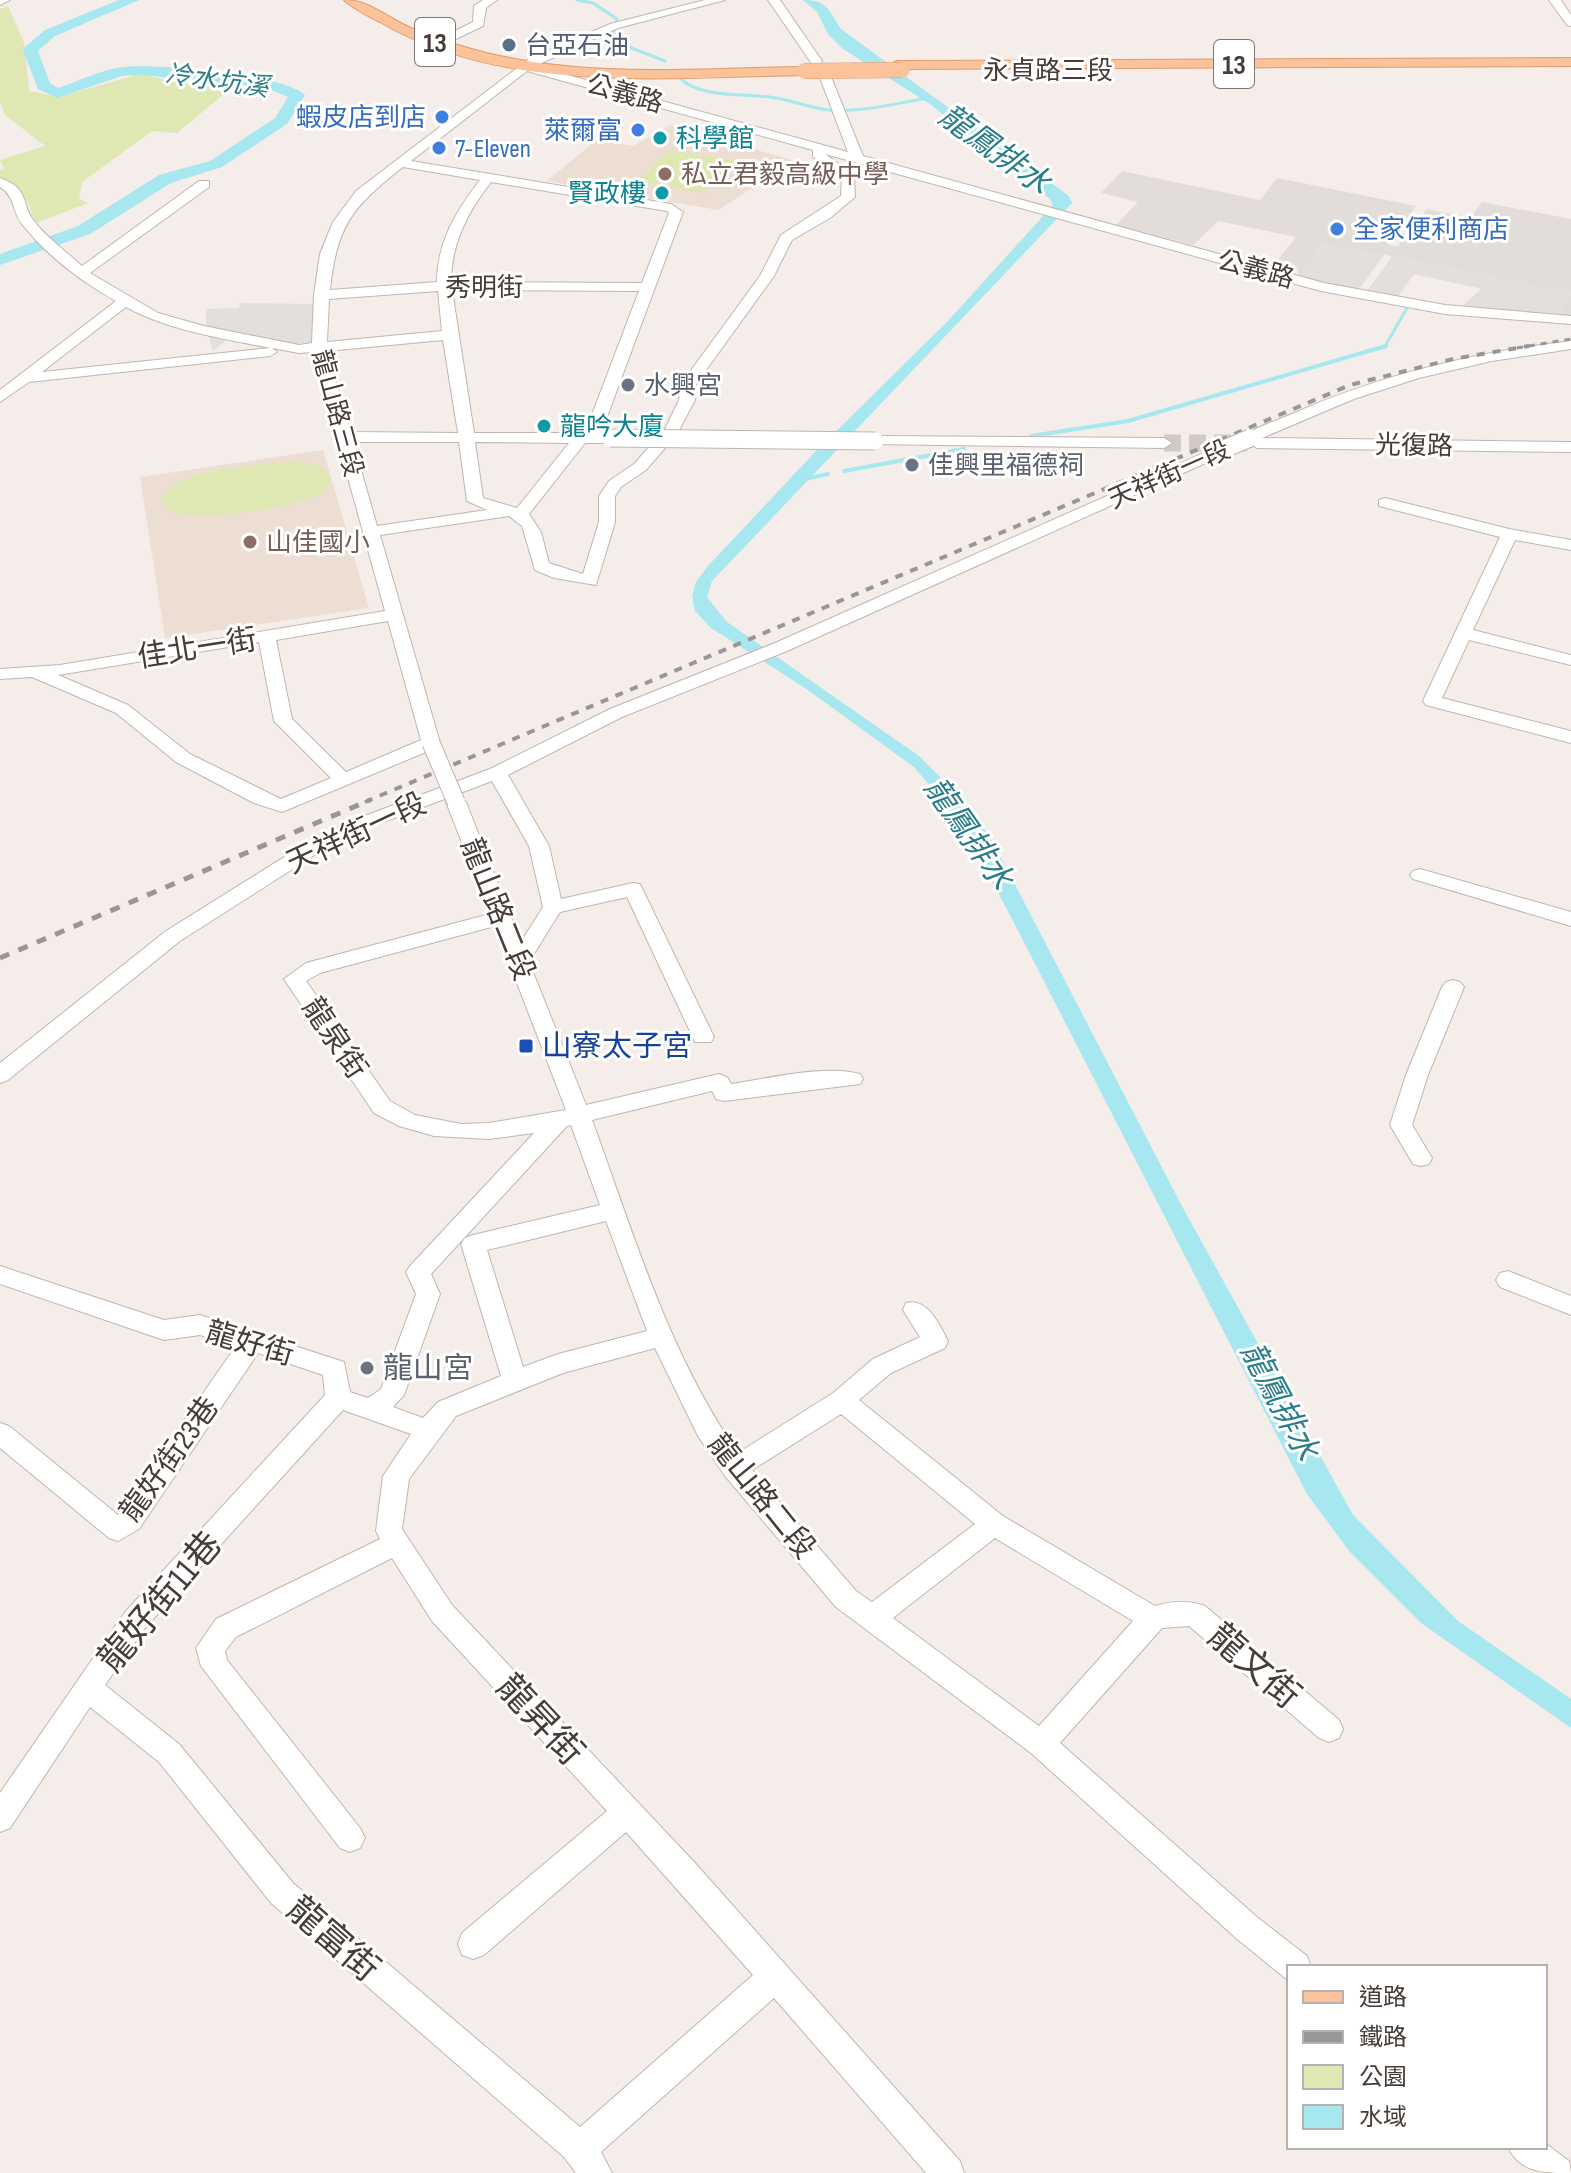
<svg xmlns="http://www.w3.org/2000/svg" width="1571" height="2173" font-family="'Sofia Sans Condensed','Noto Sans TC',sans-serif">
<rect width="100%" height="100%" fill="#f4ede9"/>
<!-- industrial -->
<polygon fill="#e3ddda" points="1122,171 1260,200 1277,178 1416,206 1387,244 1397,247 1427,209 1470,218 1482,202 1571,219 1571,316 1461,307 1483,288 1415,273 1397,297 1366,292 1393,257 1382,254 1354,290 1301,277 1298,270 1274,265 1296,237 1218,221 1193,245 1116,225 1138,202 1101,193"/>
<!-- education -->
<g fill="#edded3">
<polygon points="670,125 795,161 718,210 547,181 597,140 633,146"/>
<polygon points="323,450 369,608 165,638 140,477"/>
</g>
<!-- green -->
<g fill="#dfe7b3">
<polygon points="8,6 24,43 29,91 59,97 140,74 179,83 231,88 177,133 152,131 82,182 79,199 88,203 36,223 28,203 16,189 0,181 0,170 4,168 0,160 45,146 4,114 0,101 0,9"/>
<polygon points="668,150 735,160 704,193 637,182"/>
<path d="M295,461L321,466L331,476L328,488C308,508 196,523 170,512L161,501C167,468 265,465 295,461Z"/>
</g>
<!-- parking -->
<g fill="#e2dfdd">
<polygon points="1323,242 1384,255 1360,288 1298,275"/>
<polygon points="1393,255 1571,292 1571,295 1560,315 1463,308 1483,289 1413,274 1397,298 1368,292"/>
<polygon points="240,303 315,304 312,342 292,344 235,333 213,351 206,328 206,309 239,308"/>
</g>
<!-- water -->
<path fill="#a7e7ef" d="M803,0C828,0 828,10 841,29L1069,196L1072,203L712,581L707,597L727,622L919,756L969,806L994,844L1184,1210L1353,1515L1458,1621L1571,1699V1728L1421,1623L1350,1552L1307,1494L1011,917L978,855L947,806L914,767L805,688L711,628L695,611L692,596L696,582L707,567L816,451L948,321L1053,205L1050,199L930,104L843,49L828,34L817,12Z"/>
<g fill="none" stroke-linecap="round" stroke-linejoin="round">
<!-- stream-far1 -->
<g stroke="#a7e7ef" stroke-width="3">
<polyline points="577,0 593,3 617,19 611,40 665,61"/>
<path d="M680,78C697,97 744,94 769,97C789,99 809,108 829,110C861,113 897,103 928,98"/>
<polyline points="1384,348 1411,301"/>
</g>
<!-- stream -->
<g stroke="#a7e7ef" stroke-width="4">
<polyline points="1031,436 1128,421 1386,346"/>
<polyline points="844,471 964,449"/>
<polyline points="809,478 828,474"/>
</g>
<!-- river -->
<path fill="#a7e7ef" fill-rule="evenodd" d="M119,0H139L55,36L38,51L50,83L58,88C79,81 101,70 123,67C156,63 283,74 305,95L287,124L222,167L171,183L90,234L0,265V254L78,226L159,175L210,161L275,118L288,97L264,87L141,75L122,76L57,98L38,89L23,50L25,47L45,30Z"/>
<!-- minor-tunnel -->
<polyline stroke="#d1cac5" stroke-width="17" stroke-dasharray="17 8" stroke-linecap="butt" points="1164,443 1247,443"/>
<defs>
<g id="minor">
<polygon points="0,0 10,0 0,5"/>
<polygon points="483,0 497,0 486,8 483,26 443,45 435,45 435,41 473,22 474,6"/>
<path d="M705,0H725L618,28L535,66L848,152L819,75L829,72L863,156L1324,283L1445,305L1571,316V324L1445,314L1321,291L825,154L854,175L855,197L830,218L792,240L774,276L696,384L695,400L677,434L646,470L621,487L615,496V522L596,585L554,578L535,570L522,526L509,516L380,535L440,743L438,747L282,812L254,803L176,762L116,713L32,677L0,679V669L60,665L385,611L313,352L299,353L272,348L277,352L270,356L29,382L0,402V390L116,301C82,282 46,255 22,224C12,212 16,197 0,187V178C30,188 20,203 34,221C47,238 67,252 82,266L199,181H209V187L90,273L158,313L204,326L299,345L312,343L314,295L320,254L333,222L356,191L529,59L610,24ZM527,71L813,150V157L842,176L841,196L781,235L760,276L681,384L679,400L665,429L634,464L609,481L599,496V522L583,574L549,563L541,532L529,514L585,443H606L614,438L601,433L683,212L671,204L411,161ZM403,167L480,180C456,211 437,242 437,282L330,290C337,225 352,207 403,167ZM491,182L667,211L669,213L642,283L451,282C451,243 468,212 491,182ZM452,290L639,291L585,433H474ZM438,291L442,331L327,342L329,299ZM126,307C170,331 221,338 270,348L42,372ZM443,340L458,433L350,432L327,351ZM353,442H459L467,501L487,510L377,526ZM475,442L569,443L517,508L483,498ZM388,621L421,740L346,772L292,719L276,640ZM259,642L274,721L331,778L281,799L190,754L128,705L58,675Z"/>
<polygon points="768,0 780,0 822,61 820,64 812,64"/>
<polygon points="1549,0 1561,0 1571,15 1571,26 1567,25"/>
<path d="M1571,341V349L1492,361L1419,378L1354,399L1262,438L1571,442V452L1257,448L1242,438C1254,427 1276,421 1292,414C1381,375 1475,352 1571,341Z"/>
<polygon points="875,436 1164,438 1172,443 1164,448 869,444 867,441"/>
<path d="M1222,445L1228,447V453L787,651L622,717L508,775L549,846L561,899L633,883L640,884L714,1037L711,1042H695L627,897L560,912L529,962L586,1105L719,1074L727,1077L731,1084C767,1079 825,1064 860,1074L863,1079L860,1084L724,1101L716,1099L712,1091L592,1120C633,1232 668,1353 738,1453L833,1393L873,1359L920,1337L903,1310L906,1303C927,1297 940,1325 948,1341L945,1348L891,1373L859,1400L1003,1516L1155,1606C1172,1601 1188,1600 1205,1606L1339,1720L1343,1729L1339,1738L1329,1742L1319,1738L1189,1626L1162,1628L1060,1743L1258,1918L1307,1956L1311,1967H1289V1979L1285,1978L1236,1938L1031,1753L836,1607L725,1476L698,1436L655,1348L563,1373L456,1416L409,1479L402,1529L452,1605L695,1863L960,2161L964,2173H926L774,1998L601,2152L612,2173H576L564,2157L271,1903L159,1762L90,1707L10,1828L0,1832V1793L125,1612L325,1395L323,1375L258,1353L139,1529L118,1541L109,1538L0,1448V1423L9,1426L118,1515L236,1346L200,1335L164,1340L0,1284V1266L164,1320L200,1315L344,1362L350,1392L368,1398L381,1389L416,1294L406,1272L410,1266L534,1133L489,1139L434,1136L399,1126L374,1113L284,979L306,963L490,914L446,802L449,798L456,796L466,802L521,942L543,907L529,846L492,781L368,828L327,847L180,941L8,1080L0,1083V1063L166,931L313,839L354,820L490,769L610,709L775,643ZM495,926L566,1110L489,1123L461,1124L415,1115L390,1101L306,981L320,973ZM571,1125L600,1205L473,1235L465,1238L461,1244L501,1376L438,1402L423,1418L393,1407L404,1395L440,1294L431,1274L567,1126ZM606,1221L647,1331L558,1354L523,1367L487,1250ZM343,1410L411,1434L383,1476L376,1531L380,1539L216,1619L196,1648L201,1666L340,1848L350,1852L360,1848L365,1838L360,1828L227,1660L225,1651L236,1637L392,1558L432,1621L607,1811L462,1933L458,1944L462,1955L473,1959L484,1955L626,1832L753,1975L580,2127L293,1883L179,1744L105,1685L145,1628ZM841,1414L975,1524L872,1602L856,1591L752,1470ZM995,1538L1133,1621L1039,1726L893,1618Z"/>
<polygon points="1385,498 1509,529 1571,540 1571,550 1515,540 1473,630 1571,655 1571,665 1469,640 1442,698 1571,731 1571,743 1426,705 1423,701 1500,537 1379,506 1379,500"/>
<polygon points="1420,869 1571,912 1571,926 1413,879 1410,875 1413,871"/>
<polygon points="1453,980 1460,982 1464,987 1428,1075 1412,1125 1432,1158 1429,1164 1421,1166 1413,1164 1390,1125 1406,1075 1442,987 1446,982"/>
<polygon points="1508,1271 1571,1296 1571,1315 1500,1287 1496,1280 1500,1273"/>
<path d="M1545,2143L1569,2161L1571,2173C1544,2173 1520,2173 1508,2147H1545Z"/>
</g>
<g id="major">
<path d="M344,0C370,0 387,18 411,28C443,41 476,52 510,58C606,77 707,68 804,67L811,71L804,75C666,77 505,95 380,22C368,16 354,9 344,0Z"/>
<polygon points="1571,58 1571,66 896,69 889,65 896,61"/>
</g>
</defs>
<!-- minor casing -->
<use href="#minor" stroke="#c2b5ae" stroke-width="2"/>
<!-- major casing -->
<use href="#major" stroke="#e19a6a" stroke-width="2"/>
<!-- minor -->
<use href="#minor" fill="#fff" fill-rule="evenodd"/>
<!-- major -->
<use href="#major" fill="#fcc39a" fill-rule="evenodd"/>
<!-- rail-far2 -->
<polyline stroke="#979797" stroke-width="3" stroke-dasharray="6 6" stroke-linecap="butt" points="1517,348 1571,339"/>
<!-- rail-far1 -->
<polyline stroke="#979797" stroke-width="4" stroke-dasharray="8 8" stroke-linecap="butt" points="365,802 1350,385 1453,359 1529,346"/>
<!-- rail -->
<polyline stroke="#979797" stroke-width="5" stroke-dasharray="10 10" stroke-linecap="butt" points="0,958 370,800"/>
<defs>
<g id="minor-bridge">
<polyline points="610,438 875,441"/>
<polyline points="1222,450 1250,438"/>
<polyline points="431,743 456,802"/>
</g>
<polyline id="major-bridge" points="804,71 902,70"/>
</defs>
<!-- minor-bridge casing -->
<use href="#minor-bridge" stroke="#c2b5ae" stroke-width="19" stroke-linecap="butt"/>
<!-- major-bridge casing -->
<use href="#major-bridge" stroke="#e19a6a" stroke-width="16" stroke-linecap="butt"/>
<!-- minor-bridge -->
<use href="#minor-bridge" stroke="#fff" stroke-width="17"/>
<!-- major-bridge -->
<use href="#major-bridge" stroke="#fcc39a" stroke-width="15"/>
</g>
<!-- markers -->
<circle fill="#5c6f8a" stroke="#fff" stroke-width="3" cx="509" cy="45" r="8"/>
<g fill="#3f7fe0" stroke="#fff" stroke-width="3">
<circle cx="442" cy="117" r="8"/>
<circle cx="638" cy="130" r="8"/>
<circle cx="439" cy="148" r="8"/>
<circle cx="1337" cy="229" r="8"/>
</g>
<g fill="#0f9aa8" stroke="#fff" stroke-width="3">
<circle cx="660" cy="138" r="8"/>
<circle cx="662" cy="193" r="8"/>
<circle cx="544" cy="426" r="8"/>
</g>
<g fill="#8d6e63" stroke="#fff" stroke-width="3">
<circle cx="665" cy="174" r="8"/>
<circle cx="250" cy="542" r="8"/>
</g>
<g fill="#6b7280" stroke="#fff" stroke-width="3">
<circle cx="628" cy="385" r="8"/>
<circle cx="912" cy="465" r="8"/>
<circle cx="367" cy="1368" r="8"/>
</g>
<rect fill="#1a4fb4" stroke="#fff" stroke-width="3" x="518" y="1038" width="16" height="16" rx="4"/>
<g text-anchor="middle" stroke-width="6" stroke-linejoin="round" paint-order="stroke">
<!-- far-service labels -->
<g font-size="26" fill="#4e5e75" stroke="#fff" text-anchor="start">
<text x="525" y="54">台亞石油</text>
</g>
<!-- far-street labels -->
<g font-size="26" fill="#473c37" stroke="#fff">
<text x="1048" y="79">永貞路三段</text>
<text transform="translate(625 93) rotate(16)" y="9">公義路</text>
<text transform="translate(1256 269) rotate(15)" y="9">公義路</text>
<text x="484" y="296">秀明街</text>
<text transform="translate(338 413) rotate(75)" y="9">龍山路三段</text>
<text transform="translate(1414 445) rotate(1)" y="9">光復路</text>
<text transform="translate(1169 474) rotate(-24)" y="9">天祥街一段</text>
</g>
<!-- far-water labels -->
<g font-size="26" font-style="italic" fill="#2a7e89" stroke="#fff">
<text transform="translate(217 80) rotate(8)" y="9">冷水坑溪</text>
</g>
<!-- far-shop labels -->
<g font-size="26" fill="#366cbe" stroke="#fff" text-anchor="end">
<text x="426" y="126">蝦皮店到店</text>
<text x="622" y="139">萊爾富</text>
<text x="455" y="157" text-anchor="start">7-Eleven</text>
<text x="1353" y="238" text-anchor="start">全家便利商店</text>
</g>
<!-- far-culture labels -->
<g font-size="26" fill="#0d838f" stroke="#fff" text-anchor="start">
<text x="676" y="147">科學館</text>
<text x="646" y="202" text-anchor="end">賢政樓</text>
<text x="560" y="435">龍吟大廈</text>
</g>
<!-- far-education labels -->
<g font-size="26" fill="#785e54" stroke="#fff" text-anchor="start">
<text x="681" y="183">私立君毅高級中學</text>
<text x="266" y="551">山佳國小</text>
</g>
<!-- far-worship labels -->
<g font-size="26" fill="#5b616d" stroke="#fff" text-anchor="start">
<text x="644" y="394">水興宮</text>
<text x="928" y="474">佳興里福德祠</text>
</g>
<!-- shield labels -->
<g fill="#fff" stroke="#7e7673" stroke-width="2">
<rect x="415" y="18" width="40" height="48" rx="6"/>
<rect x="1214" y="40" width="40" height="48" rx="6"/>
</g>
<g font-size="28" font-weight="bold" fill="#473c37">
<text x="435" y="52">13</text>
<text x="1234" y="74">13</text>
</g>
<!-- street labels -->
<g font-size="30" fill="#473c37" stroke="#fff">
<text transform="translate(197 648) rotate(-9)" y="10">佳北一街</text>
<text transform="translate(356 833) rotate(-25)" y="10">天祥街一段</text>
<text transform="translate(498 909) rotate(68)" y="10">龍山路二段</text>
<text transform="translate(335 1038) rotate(56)" y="10">龍泉街</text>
<text transform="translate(250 1343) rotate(16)" y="10">龍好街</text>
<text transform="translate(169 1459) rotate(-54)" y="10">龍好街23巷</text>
<text transform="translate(762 1496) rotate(51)" y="10">龍山路二段</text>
</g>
<!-- transit labels -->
<g font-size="30" fill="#164399" stroke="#fff" text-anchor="start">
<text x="542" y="1056">山寮太子宮</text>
</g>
<!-- worship labels -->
<g font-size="30" fill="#5b616d" stroke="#fff" text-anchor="start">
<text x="383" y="1378">龍山宮</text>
</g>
<!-- water labels -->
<g font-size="32" font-style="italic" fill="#2a7e89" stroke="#fff">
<text transform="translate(995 149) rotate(36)" y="11">龍鳳排水</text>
<text transform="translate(969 833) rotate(55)" y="11">龍鳳排水</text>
<text transform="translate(1280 1401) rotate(62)" y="11">龍鳳排水</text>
</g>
<!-- near-street labels -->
<g font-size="36" fill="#473c37" stroke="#fff">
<text transform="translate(159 1601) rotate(-50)" y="13">龍好街11巷</text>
<text transform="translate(1255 1665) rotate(41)" y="13">龍文街</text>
<text transform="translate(541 1719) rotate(47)" y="13">龍昇街</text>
<text transform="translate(334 1938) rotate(41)" y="13">龍富街</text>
</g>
</g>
<!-- legend -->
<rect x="1287" y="1965" width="260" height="184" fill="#ffffff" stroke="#b5b1af" stroke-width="2"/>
<rect x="1303" y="1991" width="40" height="12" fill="#fcc39a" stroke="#b5b1af" stroke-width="2"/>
<text x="1359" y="2005" font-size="24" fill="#473c37">道路</text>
<rect x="1303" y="2031" width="40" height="12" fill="#979797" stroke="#b5b1af" stroke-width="2"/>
<text x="1359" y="2045" font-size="24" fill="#473c37">鐵路</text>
<rect x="1303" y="2065" width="40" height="24" fill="#dfe7b3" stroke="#b5b1af" stroke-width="2"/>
<text x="1359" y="2085" font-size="24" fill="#473c37">公園</text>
<rect x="1303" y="2105" width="40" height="24" fill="#a7e7ef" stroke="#b5b1af" stroke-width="2"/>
<text x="1359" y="2125" font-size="24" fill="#473c37">水域</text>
</svg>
